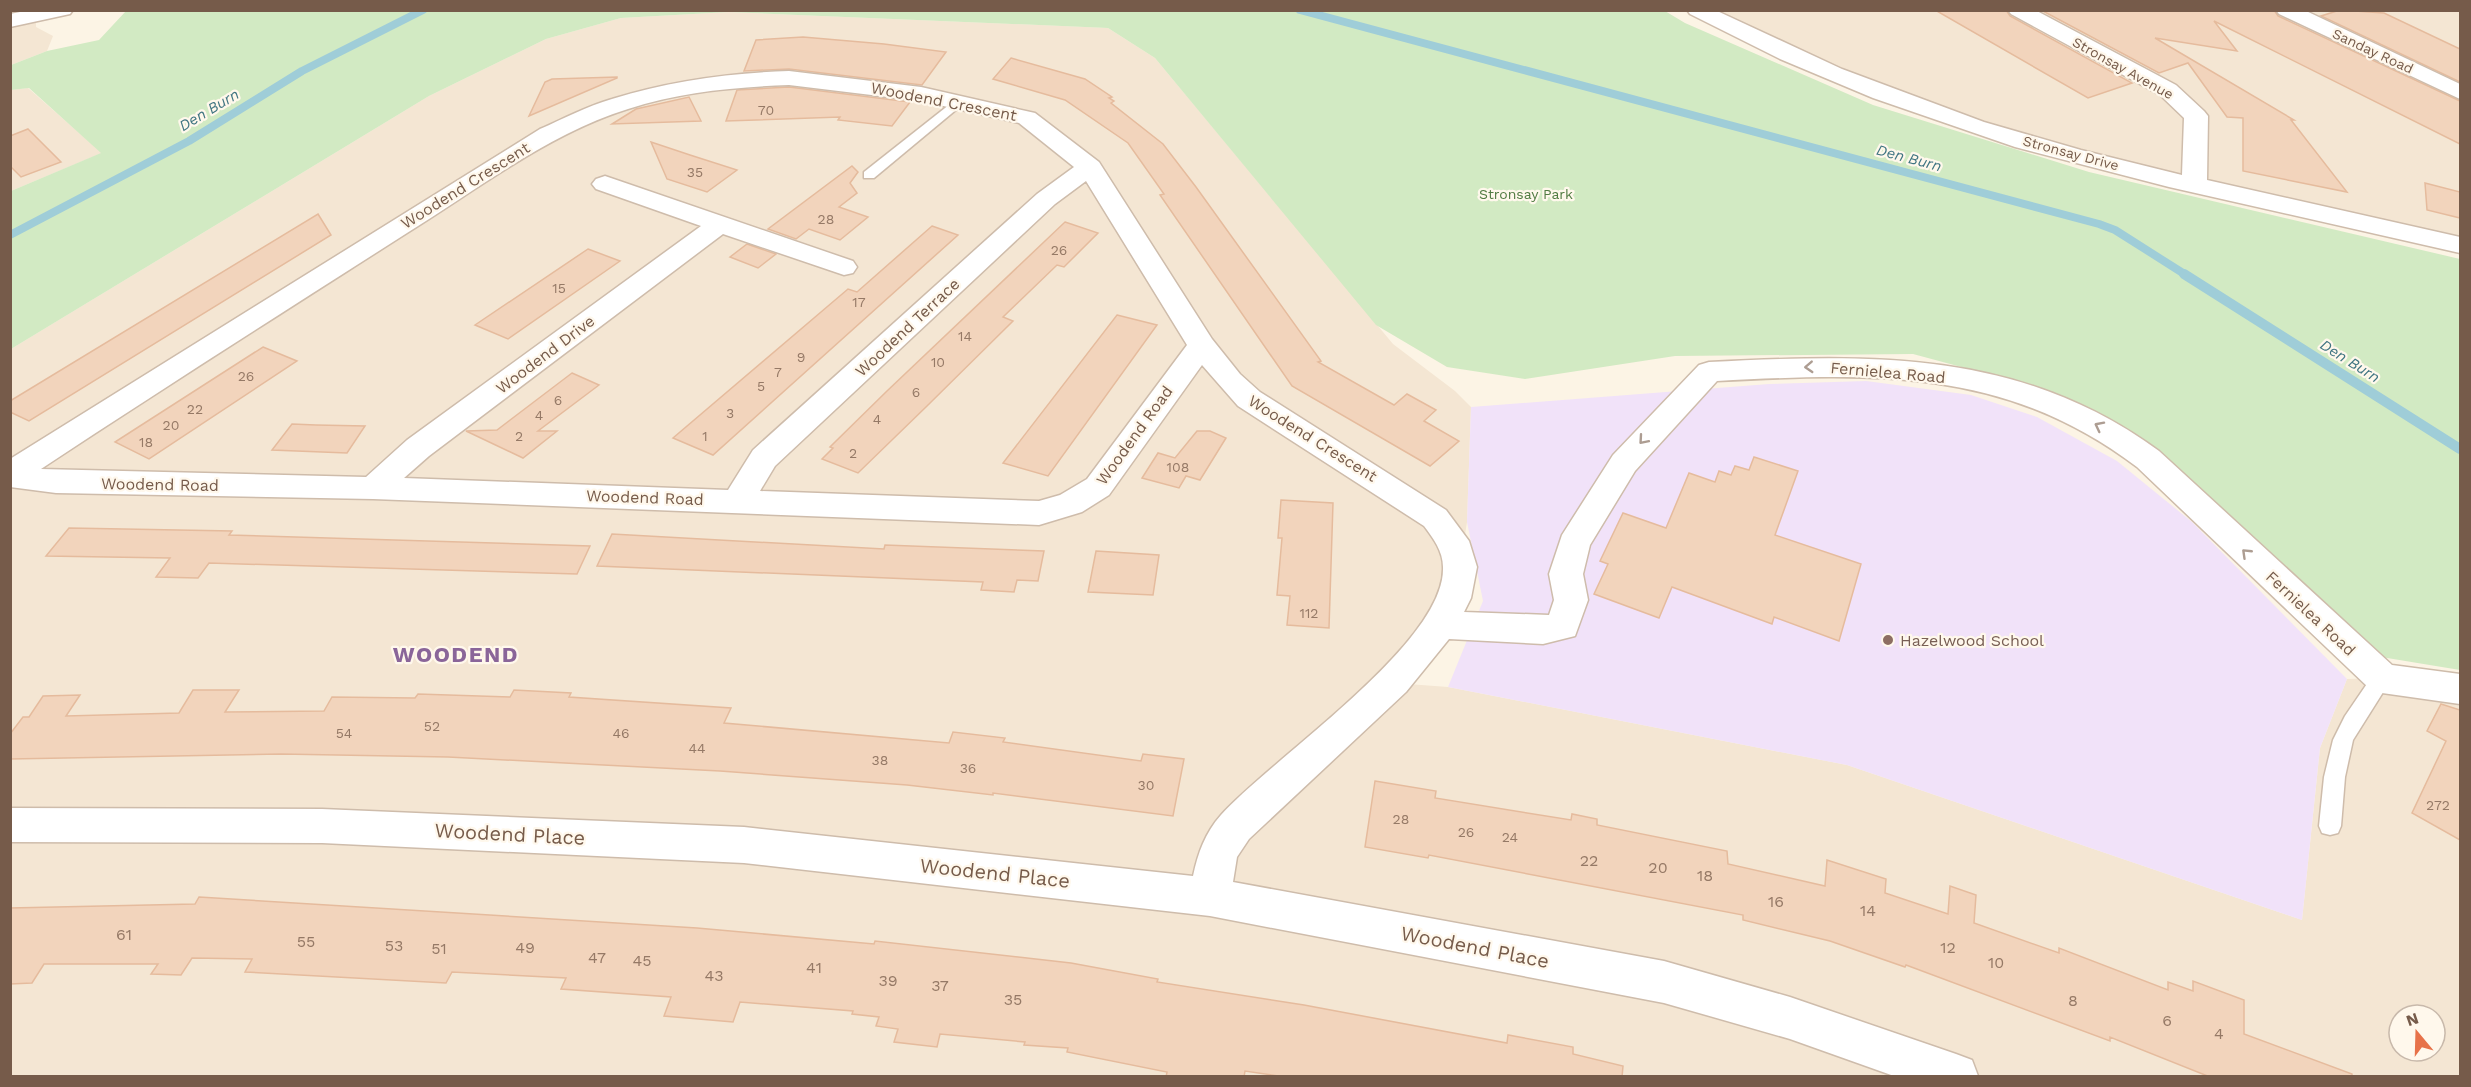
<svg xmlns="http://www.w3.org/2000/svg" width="2471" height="1087" font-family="'Work Sans',sans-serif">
<rect width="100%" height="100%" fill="#fcf4e5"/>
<!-- residential -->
<g fill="#f4e6d3" fill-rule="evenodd">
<polygon points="11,11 61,11 36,16 36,27 53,36 47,51 11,65"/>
<polygon points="1697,11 2460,11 2460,245 2194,184 1965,122"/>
<path d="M729,12L1108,28L1155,58L1393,344L1455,391L1471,407L1467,522L1460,567L1394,683L1448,687L1847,765L2302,920L2320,748L2347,679L2382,678L2460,689V1076H11V349L429,96L546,39L621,18ZM2399,1015H2435V1051H2399Z"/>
<polygon points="28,88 102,153 11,191 11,90"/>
</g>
<!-- education -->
<polygon fill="#f1e2f9" points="1866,381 1971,395 2037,417 2117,461 2192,522 2347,679 2320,748 2302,920 1847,765 1448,687 1483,601 1467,522 1471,407 1769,384"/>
<!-- green -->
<polygon fill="#d2eac3" points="126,11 1665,11 1685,23 1873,105 2089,172 2460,259 2460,670 2369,655 2192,485 2114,422 2032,386 1913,354 1675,356 1525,379 1447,367 1376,325 1155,58 1108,28 729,12 621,18 546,39 429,96 11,349 11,191 101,153 29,88 11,90 11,65 47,51 99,40"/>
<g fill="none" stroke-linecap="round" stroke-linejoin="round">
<!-- stream-far1 -->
<g stroke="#9fcdd8" stroke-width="8">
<polyline points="1300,10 2099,224 2115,230 2186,275"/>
<polyline points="10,235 189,141 302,71 423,10"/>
</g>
<!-- stream -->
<polyline stroke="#9fcdd8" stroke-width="10" points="2184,274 2460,449"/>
</g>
<!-- building -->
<g fill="#f2d4bc" stroke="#e5bb9d" stroke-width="1.5">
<polygon points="1935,10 2006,10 2010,16 2132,83 2088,98"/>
<polygon points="2041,10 2274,10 2278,16 2460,101 2460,144 2214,21 2237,51 2155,38 2294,120 2291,120 2347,192 2243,171 2243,118 2227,117 2188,63 2159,73"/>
<polygon points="2340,10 2384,13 2460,49 2460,82 2321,16"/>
<polygon points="803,37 884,44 946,52 922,85 789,69 744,71 756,40"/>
<polygon points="1011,58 1085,79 1112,97 1109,98 1114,101 1111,103 1163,144 1196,187 1321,361 1318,362 1394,405 1407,394 1436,410 1424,421 1459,441 1430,466 1292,386 1160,195 1164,194 1128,143 1065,100 993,79"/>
<polygon points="617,77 617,78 529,116 545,82 552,79"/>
<polygon points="789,87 910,102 892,126 838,120 840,117 726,121 737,90"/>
<polygon points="689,97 701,121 612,124 636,109"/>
<polygon points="28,129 61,162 21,177 10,166 10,136"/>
<polygon points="651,142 690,155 737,170 707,192 667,179"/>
<polygon points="852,166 858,172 850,183 857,193 839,207 868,217 840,240 809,229 796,239 768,229"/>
<polygon points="2425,183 2460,192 2460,218 2427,210"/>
<polygon points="318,214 331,235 29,421 10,412 10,401"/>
<polygon points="1065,222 1098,233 1064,267 1057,265 1003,317 1013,321 927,406 858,473 822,459 833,448 830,447 887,391"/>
<polygon points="932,226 958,235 713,455 673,438 848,289 857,292"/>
<polygon points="747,244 776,254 758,268 730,257"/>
<polygon points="588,249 620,261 508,339 475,325"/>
<polygon points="1117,315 1157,325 1048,476 1003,463"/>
<polygon points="263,347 297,361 149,459 115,442"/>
<polygon points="572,373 599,385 538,431 557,431 523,458 466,431 497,430"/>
<polygon points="292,424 316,425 365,426 347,453 272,450"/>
<polygon points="1197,431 1210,431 1226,438 1200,480 1186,476 1179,488 1142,478 1158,453 1175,458"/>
<polygon points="1754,457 1798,471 1775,535 1861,564 1839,641 1774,617 1772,624 1672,587 1659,618 1594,594 1608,564 1600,561 1623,513 1666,528 1689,473 1715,482 1719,471 1731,475 1735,466 1749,470"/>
<polygon points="1281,500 1333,503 1329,628 1287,625 1290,596 1277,595 1282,538 1278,538"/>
<polygon points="69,528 232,531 229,535 590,546 577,574 209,563 198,578 156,577 170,558 46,556"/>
<polygon points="612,534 884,549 885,545 1044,551 1038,581 1017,580 1014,592 981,590 983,582 597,566"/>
<polygon points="1096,551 1159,555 1153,595 1088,592"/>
<polygon points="193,690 239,690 225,712 324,711 332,697 415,698 418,694 510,697 514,690 571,693 569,697 731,708 724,723 949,743 953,732 1005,738 1003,742 1141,761 1143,754 1184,759 1173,816 993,793 993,795 907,785 720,771 448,757 281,754 10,759 10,734 23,717 29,717 43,696 80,695 66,716 179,713"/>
<polygon points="2441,704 2460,710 2460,840 2412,813 2446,741 2427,731"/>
<polygon points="1375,781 1436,791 1435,798 1571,820 1572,814 1597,819 1597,825 1727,851 1728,864 1825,886 1827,860 1886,879 1885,893 1948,914 1950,886 1976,895 1974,923 2059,953 2059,948 2168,990 2168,982 2193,991 2193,981 2244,1000 2244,1034 2352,1074 2352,1077 2210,1077 2110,1037 2110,1041 1906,965 1905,967 1830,941 1743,920 1743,915 1429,855 1428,858 1365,847"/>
<polygon points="199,897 697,928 874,944 875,941 1071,963 1158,979 1157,982 1304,1005 1507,1043 1508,1035 1573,1047 1573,1054 1623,1066 1622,1077 1285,1077 1245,1071 1244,1077 1166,1077 1167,1072 1067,1052 1068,1048 1024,1045 1025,1042 940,1034 937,1047 894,1042 898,1029 876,1026 879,1017 852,1014 853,1011 740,1002 733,1022 664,1016 671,997 561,989 566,978 452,972 446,983 245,972 252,959 192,958 181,975 151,974 158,964 44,964 32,983 10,984 10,908 195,904"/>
</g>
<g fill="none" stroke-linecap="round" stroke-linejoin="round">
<defs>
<g id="service">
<polygon points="959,97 965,101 963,104 874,178 864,178 864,172"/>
<polygon points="2382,670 2389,672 2392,678 2353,740 2345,777 2341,826 2338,833 2330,835 2322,833 2319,826 2324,777 2333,740 2345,716 2375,672"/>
</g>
<g id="minor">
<polygon points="30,10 73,10 70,14 10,27 10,14"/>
<polygon points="1687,10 1715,10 1842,69 1984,122 2081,150 2182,175 2184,118 2160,95 2011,14 2008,10 2035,10 2176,85 2204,111 2208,116 2207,180 2460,237 2460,253 2169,187 2015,147 1873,98 1780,59 1690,14"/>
<polygon points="2276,10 2304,10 2460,84 2460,99 2279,14"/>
<path d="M789,71L921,87L1035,113L1099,162L1212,339L1240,374L1260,392L1446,510L1469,541L1477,567L1471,598L1464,612L1549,615L1554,600L1549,574L1562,535L1613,455L1699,365L1709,362C1873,354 2019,349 2159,451L2392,665L2460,674V704L2382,693L2369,688L2137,467C2005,367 1873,373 1717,381L1635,471L1590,545L1583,574L1588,600L1575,636L1543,644L1449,639L1406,692L1249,839L1237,857L1233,882L1664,961L1790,997L1956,1054L1972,1060L1978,1076H1894L1790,1039L1664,1003L1210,916L744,863L322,843L10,842V808L322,809L744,827L1193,876C1198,853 1205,833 1221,815C1271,759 1446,643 1443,567C1443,551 1433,538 1424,526L1238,406L1202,365L1109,495L1082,512L1039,525L373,499L56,493L10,487V459L540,129C563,119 587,106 612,99C670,81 729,73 789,71ZM789,85L921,101L1019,123L1074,167L1037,194L753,450L728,490L404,478L429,456L723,234L844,275L853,273L857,267L853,261L605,176L596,179L592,184L596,189L701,226L407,440L366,477L41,469C162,389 285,311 407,233C478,189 548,134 628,109C680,92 735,87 789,85ZM1086,181L1187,345L1087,479L1060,495L1039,501L760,491L775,466L1055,204Z"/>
</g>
</defs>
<!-- service casing -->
<use href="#service" stroke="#cebcab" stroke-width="3"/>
<!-- minor casing -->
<use href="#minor" stroke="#cebcab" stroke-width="3"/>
<!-- service -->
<use href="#service" fill="#fff" fill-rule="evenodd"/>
<!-- minor -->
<use href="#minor" fill="#fff" fill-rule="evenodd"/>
</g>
<!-- one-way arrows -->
<defs><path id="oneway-chevron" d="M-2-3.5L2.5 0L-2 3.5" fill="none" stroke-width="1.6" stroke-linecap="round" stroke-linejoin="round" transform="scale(1.5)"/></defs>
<g stroke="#ad9d92">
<use href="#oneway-chevron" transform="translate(1809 367) rotate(177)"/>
<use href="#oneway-chevron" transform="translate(2099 426) rotate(-153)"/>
<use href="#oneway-chevron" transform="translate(1643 440) rotate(131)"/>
<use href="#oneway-chevron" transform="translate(2246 553) rotate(-136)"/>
</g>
<!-- markers -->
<circle fill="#8d6e63" stroke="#fff8ec" stroke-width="2" cx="1888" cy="640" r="6"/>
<g text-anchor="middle" stroke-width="4.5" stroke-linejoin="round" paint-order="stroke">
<!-- far-street labels -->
<g font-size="14" fill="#765b4a" stroke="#fff8ec">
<text transform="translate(2373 51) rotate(25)" y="5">Sanday Road</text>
<text transform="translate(2123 68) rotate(29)" y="5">Stronsay Avenue</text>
<text transform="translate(2071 153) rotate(15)" y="5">Stronsay Drive</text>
</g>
<!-- number labels -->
<g font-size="14" fill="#957966">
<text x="766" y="115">70</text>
<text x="695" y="177">35</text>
<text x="826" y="224">28</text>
<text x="1059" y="255">26</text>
<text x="559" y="293">15</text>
<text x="859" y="307">17</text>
<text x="965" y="341">14</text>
<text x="801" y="362">9</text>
<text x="938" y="367">10</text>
<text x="778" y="377">7</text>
<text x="246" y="381">26</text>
<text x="761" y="391">5</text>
<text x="916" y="397">6</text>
<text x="558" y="405">6</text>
<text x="195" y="414">22</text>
<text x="730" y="418">3</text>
<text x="539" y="420">4</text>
<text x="877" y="424">4</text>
<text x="171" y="430">20</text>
<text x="519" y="441">2</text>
<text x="705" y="441">1</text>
<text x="146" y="447">18</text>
<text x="853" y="458">2</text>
<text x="1178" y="472">108</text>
<text x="1309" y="618">112</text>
<text x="432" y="731">52</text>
<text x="344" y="738">54</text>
<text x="621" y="738">46</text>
<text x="697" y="753">44</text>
<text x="880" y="765">38</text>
<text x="968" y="773">36</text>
<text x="1146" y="790">30</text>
<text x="2438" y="810">272</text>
<text x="1401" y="824">28</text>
<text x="1466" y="837">26</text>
<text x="1510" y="842">24</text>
</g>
<!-- far-park labels -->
<g font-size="14" fill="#517b42" stroke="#fff8ec">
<text x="1526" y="199">Stronsay Park</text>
</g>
<!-- far-water labels -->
<g font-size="15" font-style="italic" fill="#407582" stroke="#fff8ec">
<text transform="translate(209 110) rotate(-31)" y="5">Den Burn</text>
<text transform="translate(1909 158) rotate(15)" y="5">Den Burn</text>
<text transform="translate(2350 361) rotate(32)" y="5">Den Burn</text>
</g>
<!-- street labels -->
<g font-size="16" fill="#765b4a" stroke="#fff8ec">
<text transform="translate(944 101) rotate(11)" y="6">Woodend Crescent</text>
<text transform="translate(465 185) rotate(-32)" y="6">Woodend Crescent</text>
<text transform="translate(907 327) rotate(-43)" y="6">Woodend Terrace</text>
<text transform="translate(545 354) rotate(-37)" y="6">Woodend Drive</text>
<text transform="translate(1888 372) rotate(5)" y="6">Fernielea Road</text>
<text transform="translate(1134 435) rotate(-54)" y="6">Woodend Road</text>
<text transform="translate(1313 438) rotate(32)" y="6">Woodend Crescent</text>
<text transform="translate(160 484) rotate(1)" y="6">Woodend Road</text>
<text transform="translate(645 497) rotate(2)" y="6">Woodend Road</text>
<text transform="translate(2311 613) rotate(43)" y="6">Fernielea Road</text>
</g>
<!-- education labels -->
<g font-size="16" fill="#785e54" stroke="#fff8ec" text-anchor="start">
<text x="1900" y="646">Hazelwood School</text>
</g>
<!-- near-number labels -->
<g font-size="16" fill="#957966">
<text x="1589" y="866">22</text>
<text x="1658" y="873">20</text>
<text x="1705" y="881">18</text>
<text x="1776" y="907">16</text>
<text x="1868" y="916">14</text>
<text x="124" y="940">61</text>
<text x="306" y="947">55</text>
<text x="394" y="951">53</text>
<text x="525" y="953">49</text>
<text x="1948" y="953">12</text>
<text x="439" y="954">51</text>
<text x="597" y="963">47</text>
<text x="642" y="966">45</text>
<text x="1996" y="968">10</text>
<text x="814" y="973">41</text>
<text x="714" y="981">43</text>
<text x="888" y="986">39</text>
<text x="940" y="991">37</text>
<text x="1013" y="1005">35</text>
<text x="2073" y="1006">8</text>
<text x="2167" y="1026">6</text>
<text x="2219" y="1039">4</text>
</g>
<!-- near-street labels -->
<g font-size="20" fill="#765b4a" stroke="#fff8ec">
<text transform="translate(510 834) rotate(3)" y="7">Woodend Place</text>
<text transform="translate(995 873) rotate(6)" y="7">Woodend Place</text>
<text transform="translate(1475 947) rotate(11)" y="7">Woodend Place</text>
</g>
<!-- district labels -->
<g font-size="22" font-weight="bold" letter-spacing="1.5" fill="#8a6599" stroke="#fff8ec">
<text x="456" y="662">WOODEND</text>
</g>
</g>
<!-- border -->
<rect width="2471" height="1087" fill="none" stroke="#765b4a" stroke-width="24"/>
<!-- north arrow -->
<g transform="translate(2417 1033) rotate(341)"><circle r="28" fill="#fff8ec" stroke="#c8b9ab" stroke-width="1.5"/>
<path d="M0-4.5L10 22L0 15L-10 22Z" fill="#e77249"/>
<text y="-9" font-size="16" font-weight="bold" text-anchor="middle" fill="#765b4a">N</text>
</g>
</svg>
